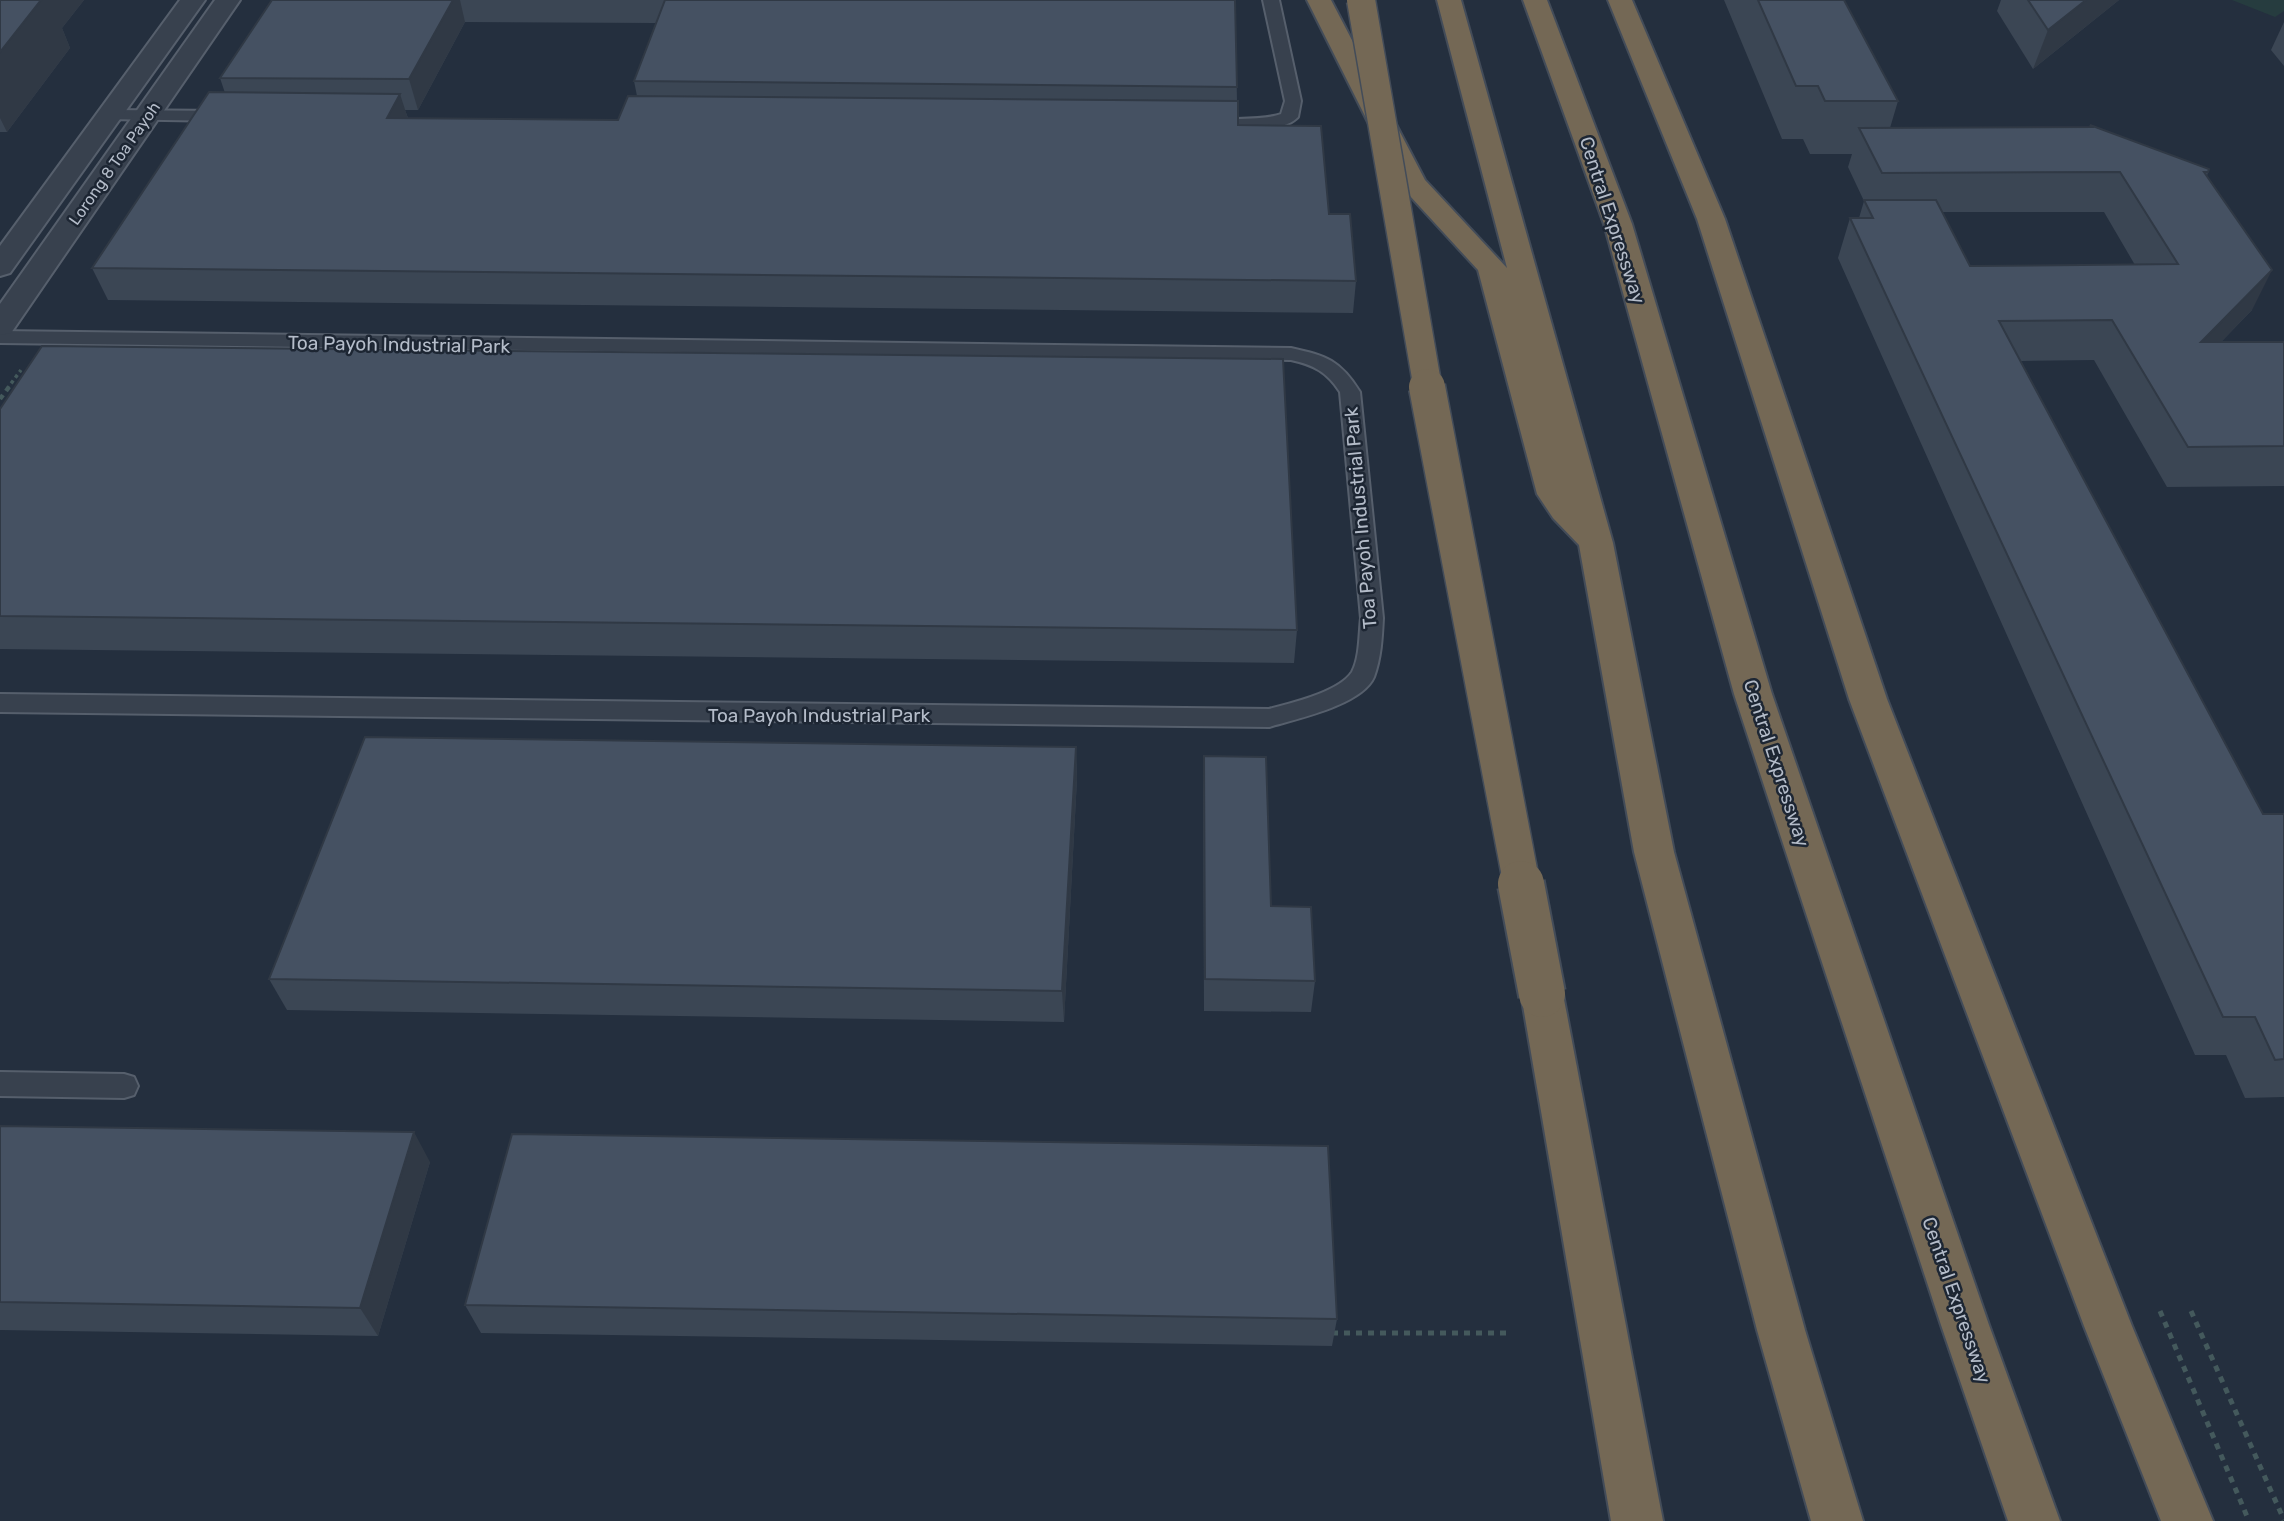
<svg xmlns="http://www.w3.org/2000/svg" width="2284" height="1521" font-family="Rubik,sans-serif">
<rect width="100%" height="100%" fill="#242f3e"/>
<!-- green -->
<polygon fill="#263c3f" points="2232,0 2284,0 2284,11 2275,17"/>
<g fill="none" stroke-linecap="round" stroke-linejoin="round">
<defs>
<g id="service">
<path d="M1263,0H1279L1301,101L1298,117C1283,134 1221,134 1200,129L1197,125C1206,116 1261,122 1281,114L1285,101Z"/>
<polygon points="110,110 225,111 234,116 225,121 104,119 101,115 104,111"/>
<path d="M0,331L1291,348C1327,356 1340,360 1360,392L1383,618C1382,638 1381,658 1374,677C1362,705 1296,719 1269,727L0,712V694L1269,709C1291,703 1339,692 1352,672C1360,657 1359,634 1361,618L1340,392C1327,372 1314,365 1291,360L0,343Z"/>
<polygon points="0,1072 124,1074 134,1077 138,1086 134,1095 124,1098 0,1096"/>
</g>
<g id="minor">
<polygon points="180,0 205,0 10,273 0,276 0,246"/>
<polygon points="215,0 240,0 11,333 0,335 0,304"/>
</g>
<g id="motorway">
<polygon points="1307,0 1331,0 1425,180 1507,268 1437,0 1461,0 1613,543 1674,852 1805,1330 1863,1521 1811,1521 1757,1330 1634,852 1579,545 1553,518 1537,494 1478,270 1399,184"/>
<polygon points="1523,0 1547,0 1632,224 1772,694 1989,1325 2060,1521 2008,1521 1941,1325 1734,694 1604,224"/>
<polygon points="1608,0 1632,0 1725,219 1887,699 2132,1326 2213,1521 2161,1521 2084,1326 1849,699 1697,219"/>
<polygon points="1542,976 1557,982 1563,994 1663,1521 1611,1521 1521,994 1527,982"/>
</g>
</defs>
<!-- service casing -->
<use href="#service" stroke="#565f6c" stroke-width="4"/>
<!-- minor casing -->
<use href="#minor" stroke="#565f6c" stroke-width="4"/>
<!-- motorway casing -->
<use href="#motorway" stroke="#434c59" stroke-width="4"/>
<!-- path-far2 -->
<polyline stroke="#44595c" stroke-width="3.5" stroke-dasharray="3.5 3.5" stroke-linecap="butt" points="7,389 21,370"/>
<!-- path-far1 -->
<polyline stroke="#44595c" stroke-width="4.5" stroke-dasharray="5 5" stroke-linecap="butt" points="0,399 9,387"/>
<!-- path -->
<g stroke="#44595c" stroke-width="5" stroke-dasharray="6 6" stroke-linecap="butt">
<polyline points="2160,1311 2249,1521"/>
<polyline points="2191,1311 2284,1520"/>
<polyline points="1332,1333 1506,1333"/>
</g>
<!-- service -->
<use href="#service" fill="#38414e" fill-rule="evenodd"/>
<!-- minor -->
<use href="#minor" fill="#38414e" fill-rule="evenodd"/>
<!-- motorway -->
<use href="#motorway" fill="#746855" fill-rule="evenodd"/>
<defs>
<polyline id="motorway-bridge-far2" points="1361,0 1428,389"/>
<polyline id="motorway-bridge-far1" points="1427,387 1522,886"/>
<polyline id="motorway-bridge" points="1521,884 1542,994"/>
</defs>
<!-- motorway-bridge-far2 casing -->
<use href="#motorway-bridge-far2" stroke="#434c59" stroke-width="31" stroke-linecap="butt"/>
<!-- motorway-bridge-far1 casing -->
<use href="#motorway-bridge-far1" stroke="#434c59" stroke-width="39" stroke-linecap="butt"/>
<!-- motorway-bridge casing -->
<use href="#motorway-bridge" stroke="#434c59" stroke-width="50" stroke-linecap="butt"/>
<!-- motorway-bridge-far2 -->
<use href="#motorway-bridge-far2" stroke="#746855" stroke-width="28"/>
<!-- motorway-bridge-far1 -->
<use href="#motorway-bridge-far1" stroke="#746855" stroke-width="36"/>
<!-- motorway-bridge -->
<use href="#motorway-bridge" stroke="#746855" stroke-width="46"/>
</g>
<!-- wall -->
<g fill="#3b4654" fill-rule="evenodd">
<polygon points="0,0 84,0 62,28 70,48 7,132 0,132"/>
<path d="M272,0H1235L1237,101L1238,125L1329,214L1356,281L1353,313L108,300L92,268L225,93L220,78ZM465,22L656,23L634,81L637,96L618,120L408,118L405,110H418Z"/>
<path d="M1724,0H1844L1898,101L1890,128L2090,127V125L2208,172L2207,176L2252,310L2221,342H2284V486L2167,487L2094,360L2021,361L2263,814H2284V1097L2245,1098L2226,1055H2195L1838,258L1850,218H1859L1864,201L1848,167L1852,154H1810L1803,139H1782ZM1942,212H2104L2135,265L1970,266Z"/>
<polygon points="2001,0 2119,0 2033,69 1997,11"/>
<polygon points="2284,22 2284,66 2271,50"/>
<polygon points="0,409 1297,630 1294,663 0,649"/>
<polygon points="1076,747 1077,779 1064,1022 287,1010 269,979"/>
<polygon points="1204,756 1271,906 1315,981 1311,1012 1204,1011 1203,789"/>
<polygon points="0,1126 430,1162 378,1336 0,1330"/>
<polygon points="465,1305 1337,1319 1332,1346 481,1333"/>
</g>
<!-- shaded-wall -->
<g fill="#303945">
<polygon points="24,0 84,0 62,28 70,48 7,132 0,118 0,52"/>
<polygon points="453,0 460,0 465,22 418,110 409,79"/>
<polygon points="2086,0 2119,0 2033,69 2048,30"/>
<polygon points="400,94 410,125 387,118"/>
<polygon points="2272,270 2252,310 2181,383 2201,342"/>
<polygon points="1076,747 1077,779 1064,1022 1062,991"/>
<polygon points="414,1132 430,1162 378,1336 360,1308"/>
</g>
<!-- building -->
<g fill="#455162" stroke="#303945" stroke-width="2">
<polygon points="0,0 41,0 0,52"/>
<polygon points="272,0 453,0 409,79 220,78"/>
<polygon points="665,0 1235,0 1237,87 634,81"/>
<polygon points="1758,0 1844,0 1898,101 1825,101 1818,86 1796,86"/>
<polygon points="2028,0 2086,0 2048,30"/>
<polygon points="209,92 400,94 387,118 618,120 628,96 1238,101 1238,125 1321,126 1329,214 1350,214 1356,281 92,268"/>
<polygon points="2090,125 2209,169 2208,172 2204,172 2272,270 2201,342 2284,342 2284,446 2188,447 2112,320 1999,321 2263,814 2284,814 2284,1059 2275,1060 2255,1017 2223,1017 1850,218 1873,218 1864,200 1936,200 1970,266 2178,264 2120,172 1882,173 1859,128 2092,127"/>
<polygon points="42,346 1283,359 1297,630 0,616 0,409"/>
<polygon points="365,737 1076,747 1062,991 269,979"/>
<polygon points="1204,756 1266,757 1271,906 1311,907 1315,981 1205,979"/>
<polygon points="0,1126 414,1132 360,1308 0,1302"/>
<polygon points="512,1134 1328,1146 1337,1319 465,1305"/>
</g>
<g text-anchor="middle" stroke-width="5" stroke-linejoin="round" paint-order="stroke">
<!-- far-street labels -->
<g font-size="16" fill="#b4bcc9" stroke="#1d2633">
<text transform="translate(114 163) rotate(-55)" y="6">Lorong 8 Toa Payoh</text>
</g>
<!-- street labels -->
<g font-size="19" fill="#b4bcc9" stroke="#1d2633">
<text transform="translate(1613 220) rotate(72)" y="7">Central Expressway</text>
<text transform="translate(399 344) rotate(1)" y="7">Toa Payoh Industrial Park</text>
<text transform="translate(1360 518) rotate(-95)" y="7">Toa Payoh Industrial Park</text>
<text x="819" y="722">Toa Payoh Industrial Park</text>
<text transform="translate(1777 763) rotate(72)" y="7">Central Expressway</text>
<text transform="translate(1957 1300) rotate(71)" y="7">Central Expressway</text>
</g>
</g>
</svg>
